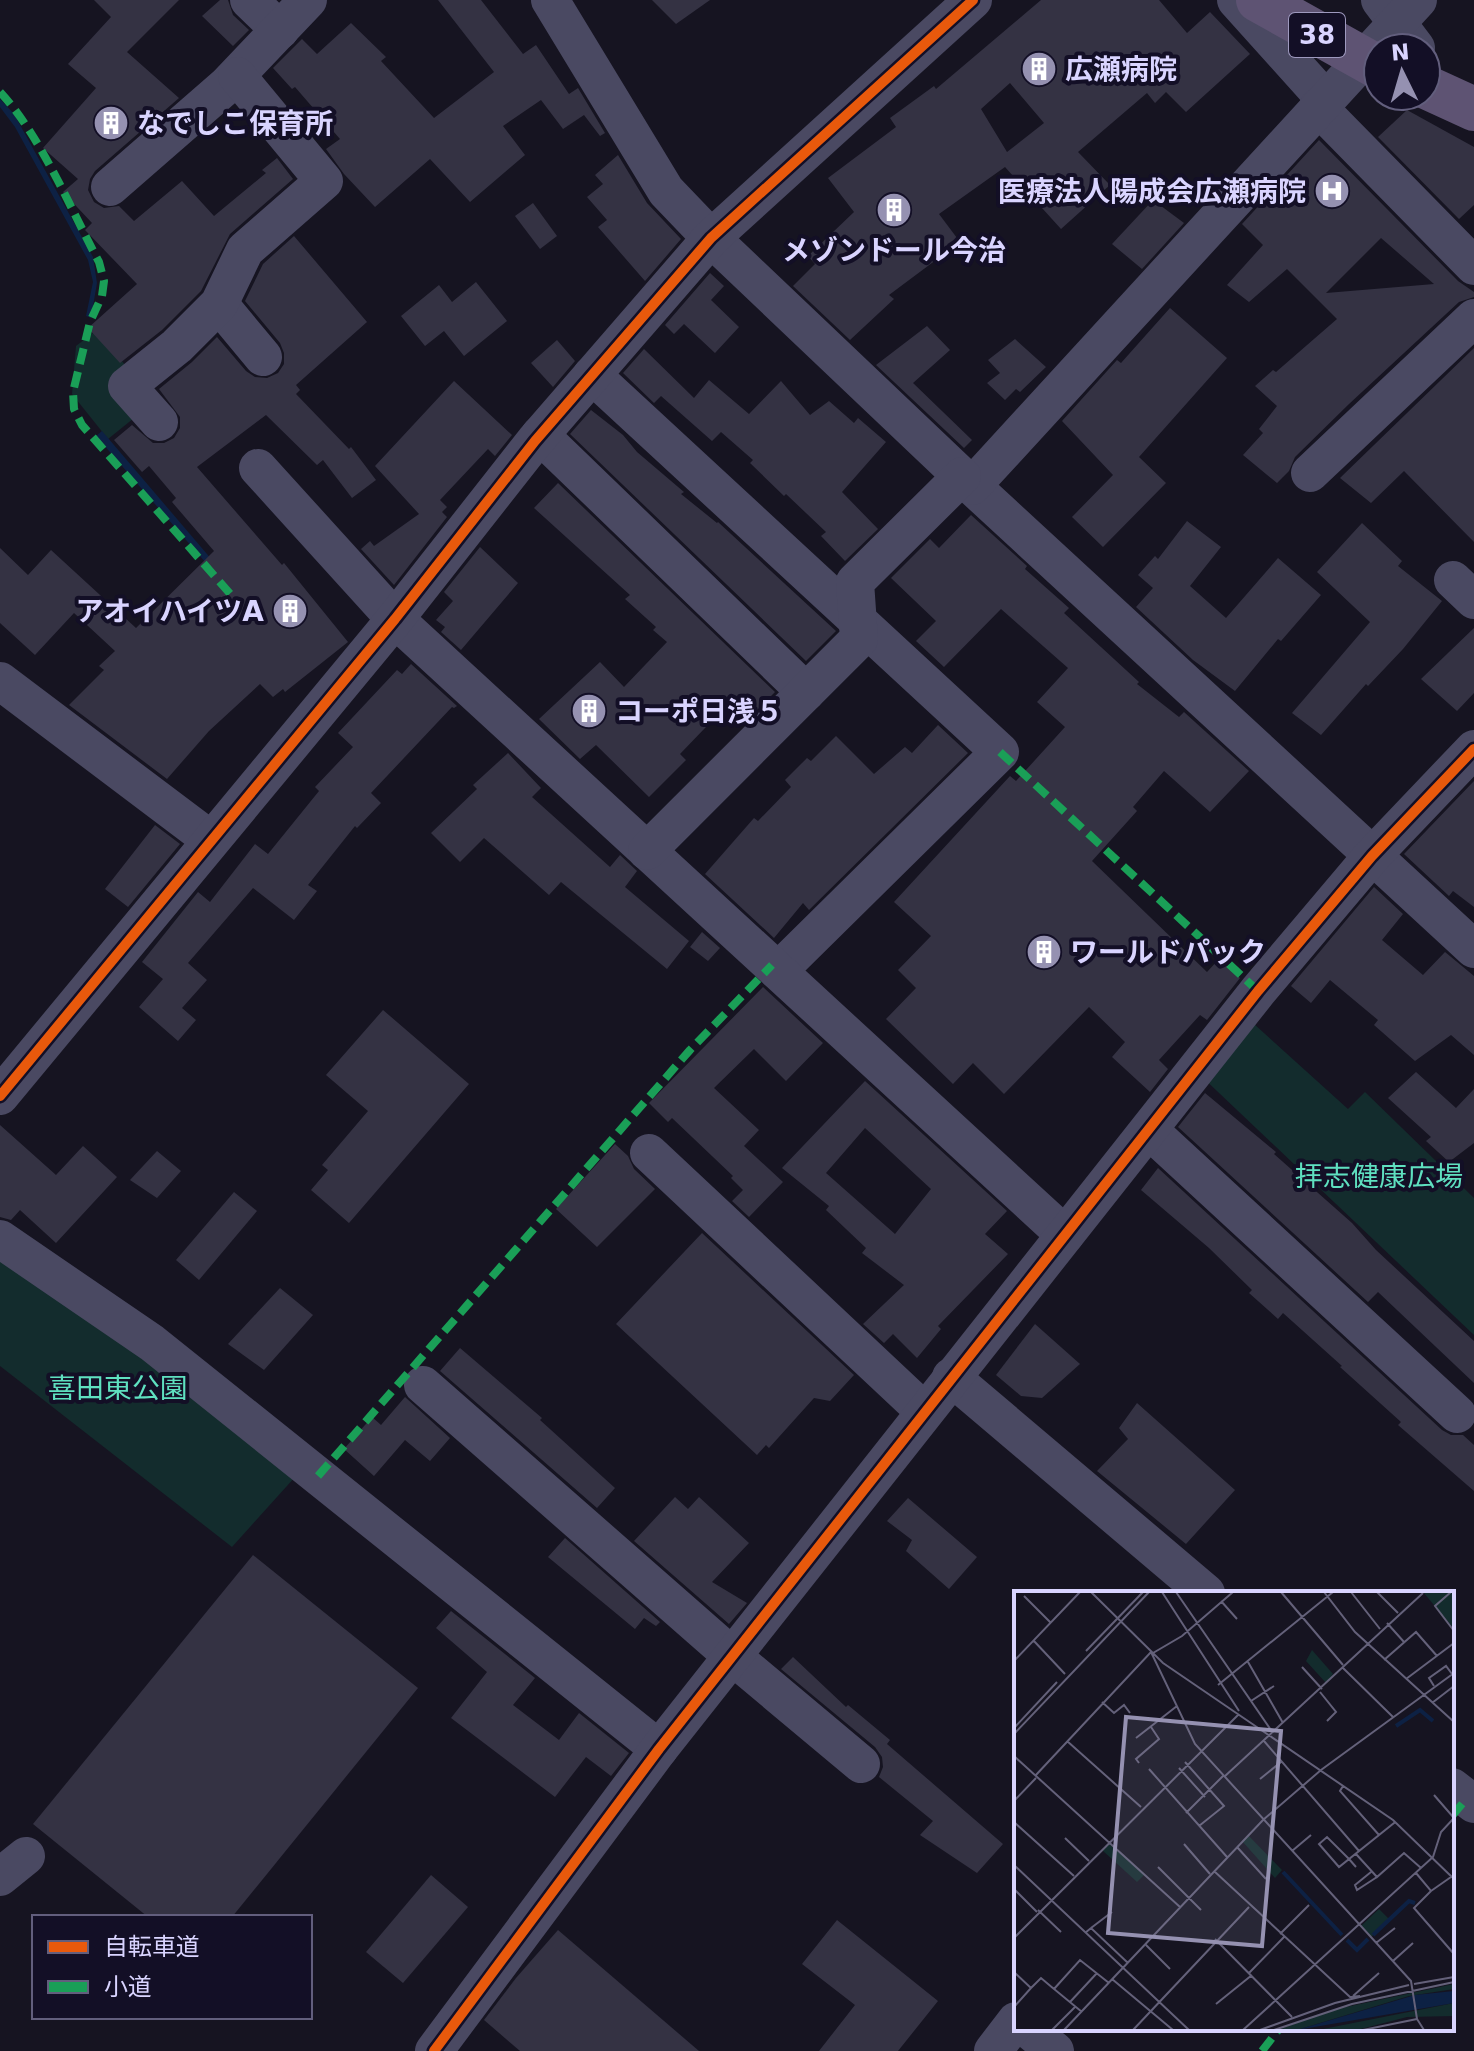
<svg xmlns="http://www.w3.org/2000/svg" width="1474" height="2051" font-family="'DejaVu Sans','Noto Sans JP',sans-serif">
<rect width="100%" height="100%" fill="#161421"/>
<!-- green -->
<g fill="#132c2d">
<polygon points="97,330 137,380 139,414 108,439 72,394 76,346"/>
<polygon points="1243,1014 1348,1109 1365,1092 1474,1198 1474,1335 1198,1073"/>
<polygon points="0,1251 305,1466 232,1547 0,1366"/>
</g>
<!-- water -->
<g fill="#0d2144">
<polygon points="0,99 14,114 93,257 97,283 91,318 86,316 93,282 88,260 15,127 0,107"/>
<polygon points="102,431 224,574 219,578 96,436"/>
</g>
<!-- building -->
<g fill="#343243" fill-rule="evenodd">
<polygon points="94,0 179,0 127,52 179,98 95,171 90,179 88,190 94,202 104,208 119,206 134,221 182,181 214,216 266,173 262,170 277,158 293,179 230,234 201,291 162,330 120,363 88,328 137,284 85,230 92,223 63,192 78,179 43,148 96,88 68,64 111,17"/>
<polygon points="220,0 228,0 233,15 249,30 233,46 202,16"/>
<polygon points="438,0 481,0 523,54 536,45 569,94 578,88 605,133 600,136 584,115 563,129 541,100 503,126 525,155 470,202 430,159 375,207 344,174 326,149 340,139 295,87 292,89 273,68 302,39 317,54 351,23 386,57 381,61 434,118 494,72"/>
<polygon points="652,0 710,0 676,24"/>
<path d="M1041,0H1159L1187,33L1210,12L1250,54L1186,112L1166,92L1155,103L1147,93L1078,152L1110,185L1061,229L1005,167L939,214L960,242L889,295L894,299L850,340L793,286L815,264L808,256L854,212L828,178L896,127L890,118L934,86L936,89ZM1010,83L1044,123L1007,152L981,109Z"/>
<polygon points="1407,110 1474,147 1474,205 1459,219 1378,137"/>
<path d="M1319,140L1458,281L1474,292V297L1459,302L1349,404L1295,457L1289,471L1277,483L1243,455L1263,433L1259,429L1277,406L1255,386L1273,370L1276,372L1337,319L1287,269L1249,302L1227,285L1263,245L1242,224ZM1381,238L1434,284L1326,293Z"/>
<polygon points="618,155 647,203 681,239 645,281 598,227 607,220 587,197 603,184 595,175"/>
<polygon points="1153,200 1184,223 1142,269 1112,244"/>
<polygon points="533,203 557,236 540,249 515,216"/>
<polygon points="294,236 367,322 296,385 300,390 296,394 349,449 351,447 376,480 352,498 323,460 317,465 266,415 197,467 282,565 284,563 348,642 285,692 283,689 273,697 260,684 209,731 167,779 69,705 104,670 99,666 115,651 74,613 35,655 0,623 0,548 28,575 51,550 136,628 214,551 172,502 176,498 149,466 142,472 114,440 132,425 153,443 164,443 174,438 180,428 180,417 159,389 192,362 217,337 246,371 255,377 267,378 278,373 284,364 284,353 280,343 245,301 263,264"/>
<polygon points="710,273 724,286 711,300 739,327 715,353 684,324 674,334 665,325"/>
<polygon points="476,282 507,321 464,356 444,331 425,346 401,316 439,285 452,302"/>
<polygon points="1170,308 1227,358 1139,457 1166,483 1103,547 1072,517 1113,475 1062,421 1117,360 1121,363"/>
<polygon points="927,326 950,350 913,383 972,440 964,448 876,365"/>
<polygon points="1015,339 1046,367 1020,392 1016,389 1005,400 987,383 1000,373 988,360"/>
<polygon points="557,340 575,361 553,387 531,363"/>
<polygon points="1474,348 1474,542 1404,471 1371,503 1340,478"/>
<polygon points="644,349 694,398 709,380 749,414 781,381 810,415 829,401 854,423 858,418 886,442 842,492 878,529 845,561 821,536 826,532 786,494 784,496 750,463 753,460 721,432 712,441 661,396 654,403 623,373"/>
<polygon points="454,381 512,435 495,456 488,449 440,500 447,507 442,512 447,517 394,585 361,549 370,541 374,546 419,514 375,466"/>
<polygon points="591,410 623,435 637,452 684,492 681,494 717,523 718,522 836,631 806,661 570,434"/>
<polygon points="558,483 775,692 749,718 730,702 680,754 686,760 649,797 596,745 580,759 539,719 600,662 624,687 667,642 653,630 656,627 625,599 630,595 534,508"/>
<polygon points="971,515 1027,566 1025,569 1069,608 1064,613 1139,682 1137,684 1179,717 1184,712 1249,771 1210,812 1164,771 1133,807 1137,811 1092,861 1207,972 1219,959 1240,978 1207,1020 1200,1015 1159,1060 1168,1069 1150,1092 1112,1057 1125,1042 1089,1007 1004,1094 973,1063 953,1084 886,1019 916,988 898,970 931,936 894,902 1010,776 1016,781 1065,727 1037,702 1068,668 1001,609 944,667 916,641 936,621 891,578 930,539 939,548"/>
<polygon points="1187,521 1221,547 1190,586 1226,618 1278,558 1321,595 1281,641 1278,639 1235,691 1193,660 1136,607 1153,588 1138,575 1155,556 1158,559"/>
<polygon points="1362,523 1402,561 1398,566 1442,601 1403,649 1368,686 1366,684 1321,735 1292,713 1370,622 1317,572"/>
<polygon points="480,547 518,583 461,650 441,632 445,627 436,620 453,601 444,592"/>
<polygon points="1474,628 1474,693 1457,711 1421,679"/>
<polygon points="411,664 457,706 454,708 452,707 371,793 381,803 357,828 355,826 308,885 317,891 294,920 253,888 188,963 207,980 182,1008 196,1020 178,1041 139,1007 163,979 142,962 198,892 210,902 255,844 268,854 319,791 315,787 353,747 338,733 397,670 402,674"/>
<polygon points="938,725 968,753 809,910 803,903 774,938 705,874 754,818 758,821 791,787 785,780 807,758 811,761 836,736 874,774 905,747 912,753"/>
<polygon points="508,753 541,788 532,797 610,867 620,855 637,871 625,887 689,941 667,969 561,882 549,895 484,838 460,862 431,833 477,789 473,785"/>
<polygon points="1474,781 1474,907 1453,891 1449,896 1404,854"/>
<polygon points="155,825 180,844 128,907 105,889"/>
<polygon points="1374,887 1403,914 1382,940 1423,975 1445,952 1474,976 1474,1055 1451,1035 1415,1061 1374,1025 1378,1020 1330,980 1311,1003 1291,986"/>
<polygon points="702,932 720,948 708,961 690,947"/>
<polygon points="763,987 823,1043 786,1081 754,1049 714,1088 759,1130 744,1146 783,1182 749,1217 732,1201 743,1190 731,1178 733,1176 672,1118 668,1122 649,1103"/>
<polygon points="383,1010 469,1084 349,1223 311,1190 328,1170 322,1165 368,1111 326,1075"/>
<polygon points="1416,1072 1456,1108 1474,1089 1474,1143 1449,1162 1426,1141 1431,1137 1388,1098"/>
<path d="M865,1081L1007,1211L985,1234L1008,1254L938,1326L941,1329L917,1358L893,1334L884,1343L863,1324L904,1285L862,1253L866,1248L826,1210L829,1206L782,1168ZM865,1128L931,1189L895,1234L826,1173Z"/>
<polygon points="1205,1093 1276,1152 1274,1154 1352,1223 1376,1250 1474,1341 1474,1383 1378,1292 1368,1302 1178,1127"/>
<polygon points="0,1125 56,1175 83,1146 117,1177 56,1243 20,1210 11,1220 0,1217"/>
<polygon points="615,1144 628,1156 634,1169 655,1189 597,1247 556,1209"/>
<polygon points="157,1151 181,1171 157,1198 130,1180"/>
<polygon points="1158,1168 1442,1430 1451,1435 1463,1435 1474,1445 1474,1491 1398,1425 1401,1422 1340,1367 1342,1366 1283,1313 1278,1319 1249,1293 1252,1290 1209,1248 1141,1190"/>
<polygon points="234,1192 257,1211 199,1280 176,1260"/>
<polygon points="702,1233 854,1375 830,1401 814,1398 769,1448 766,1445 757,1455 616,1324"/>
<polygon points="280,1288 313,1315 264,1370 228,1344"/>
<polygon points="1035,1324 1080,1364 1042,1398 1021,1396 996,1375"/>
<polygon points="460,1348 542,1418 540,1420 615,1488 597,1508 440,1371"/>
<polygon points="405,1397 450,1438 430,1461 405,1440 374,1476 344,1449 372,1417 381,1425"/>
<polygon points="1137,1403 1235,1490 1186,1544 1097,1471 1128,1439 1119,1428"/>
<polygon points="675,1497 688,1509 699,1497 749,1543 712,1582 747,1603 729,1624 634,1541"/>
<polygon points="908,1498 977,1557 949,1589 906,1551 912,1540 887,1521"/>
<polygon points="565,1538 660,1622 656,1626 644,1618 635,1629 548,1557"/>
<polygon points="253,1555 418,1688 232,1917 148,1917 33,1824"/>
<polygon points="451,1611 535,1678 513,1705 559,1740 579,1713 629,1753 611,1776 586,1757 555,1797 451,1718 487,1672 436,1628"/>
<polygon points="793,1657 846,1707 848,1705 890,1740 887,1744 1003,1844 977,1873 920,1835 933,1821 879,1777 883,1767 882,1757 875,1747 781,1669"/>
<polygon points="431,1875 468,1907 403,1983 366,1952"/>
<polygon points="837,1920 938,2001 898,2051 819,2051 855,2005 802,1964"/>
<polygon points="558,1930 699,2051 520,2051 484,2020 516,1978"/>
</g>
<g fill="none" stroke-linecap="round" stroke-linejoin="round">
<!-- minor -->
<g stroke="#4a4962" stroke-width="38">
<polyline points="249,0 280,30"/>
<polyline points="550,0 666,191 711,238 972,486 1474,949"/>
<polyline points="1236,0 1325,99"/>
<polyline points="1380,0 1416,48"/>
<polyline points="1318,107 1474,266"/>
<polyline points="110,187 227,85 308,0"/>
<polyline points="219,304 263,357"/>
<polyline points="592,375 1000,752 778,971"/>
<polyline points="159,422 127,386 177,346 219,304 245,250 324,181 237,76"/>
<polyline points="540,435 806,692"/>
<polyline points="258,468 395,619 1065,1235"/>
<polyline points="1310,473 1474,318"/>
<polyline points="972,486 1418,0"/>
<polyline points="1453,580 1474,600"/>
<polyline points="0,681 211,840"/>
<polyline points="647,851 859,639 855,582 962,476"/>
<polyline points="0,1096 395,619 535,441 711,238 973,0"/>
<polyline points="1149,1130 1457,1414"/>
<polyline points="649,1153 924,1411"/>
<polyline points="0,1239 152,1343 659,1749"/>
<polyline points="951,1377 1206,1593"/>
<polyline points="423,1385 732,1656 861,1764"/>
<polyline points="1452,1787 1474,1804"/>
<polyline points="0,1877 26,1856"/>
<polyline points="1028,2029 1055,2051"/>
<polyline points="434,2051 659,1749 1258,991 1372,856 1474,749"/>
<polyline points="993,2051 1016,2021"/>
</g>
<!-- major -->
<g stroke="#5e5373" stroke-width="44">
<polyline points="1258,0 1378,67"/>
<polyline points="1426,87 1474,109"/>
</g>
<!-- quiet -->
<g stroke="#1a9f57" stroke-width="8" stroke-dasharray="16 8" stroke-linecap="butt">
<path d="M0,92C41,136 70,208 99,262L104,281L102,296L90,322L73,392L74,409L82,425L233,597"/>
<polyline points="1000,752 1258,991"/>
<polyline points="318,1476 690,1050 772,965"/>
<polyline points="1452,1816 1467,1798"/>
<polyline points="1262,2051 1279,2029"/>
</g>
<defs>
<g id="cycleway">
<polyline points="0,1096 395,619 535,441 711,238 973,0"/>
<polyline points="434,2051 659,1749 1258,991 1372,856 1474,749"/>
</g>
</defs>
<!-- cycleway casing -->
<use href="#cycleway" stroke="#130f26" stroke-width="15"/>
<!-- cycleway -->
<use href="#cycleway" stroke="#e8590c" stroke-width="10"/>
</g>
<!-- icons -->
<defs>
<symbol id="building-disc" viewBox="-11 -11 22 22"><circle r="9.5" fill="#9591b1" stroke="#130f26"/><path d="M-4-6H4V6H1V3H-1V6H-4ZM-2.5-4.3h1.7v1.8h-1.7ZM.8-4.3h1.7v1.8H.8ZM-2.5-1h1.7V.8h-1.7ZM.8-1h1.7V.8H.8Z" fill="#fff"/></symbol>
<symbol id="hospital-disc" viewBox="-11 -11 22 22"><circle r="9.5" fill="#9591b1" stroke="#130f26"/><path d="M-5-5h3v3.5h4V-5h3V5h-3V1.5h-4V5h-3Z" fill="#fff"/></symbol>
</defs>
<g fill-rule="evenodd">
<use href="#building-disc" x="1019" y="49" width="40" height="40"/>
<use href="#building-disc" x="91" y="103" width="40" height="40"/>
<use href="#hospital-disc" x="1312" y="171" width="40" height="40"/>
<use href="#building-disc" x="874" y="190" width="40" height="40"/>
<use href="#building-disc" x="270" y="591" width="40" height="40"/>
<use href="#building-disc" x="569" y="691" width="40" height="40"/>
<use href="#building-disc" x="1024" y="932" width="40" height="40"/>
</g>
<g text-anchor="middle" stroke-width="8" stroke-linejoin="round" paint-order="stroke">
<!-- shield labels -->
<rect fill="#130f26" stroke="#9e99be" stroke-width="2" x="1289" y="13" width="56" height="44" rx="6"/>
<g font-size="26" font-weight="bold" fill="#d9d4ff">
<text x="1317" y="44">38</text>
</g>
<!-- poi labels -->
<g font-size="28" font-weight="bold" fill="#d9d4ff" stroke="#130f26" text-anchor="start">
<text x="1065" y="79">広瀬病院</text>
<text x="137" y="133">なでしこ保育所</text>
<text x="1306" y="201" text-anchor="end">医療法人陽成会広瀬病院</text>
<text x="894" y="260" text-anchor="middle">メゾンドール今治</text>
<text x="264" y="621" text-anchor="end">アオイハイツA</text>
<text x="615" y="721">コーポ日浅５</text>
<text x="1070" y="962">ワールドパック</text>
</g>
<!-- park labels -->
<g font-size="28" fill="#5fe0c0" stroke="#130f26">
<text x="1379" y="1186">拝志健康広場</text>
<text x="118" y="1398">喜田東公園</text>
</g>
</g>
<!-- overview -->
<g transform="translate(1014 1591)">
<rect width="440" height="440" fill="#161421"/>
<path d="M409,1H440V38ZM298,59L319,83L312,92L292,70ZM234,244L268,279L261,287L228,250ZM95,253L131,283L123,291L88,259ZM365,318L376,329L357,346L347,335ZM440,393V398L395,405L283,439H264L318,419ZM440,412V425L393,426L343,439H304Z" fill="#132c2d"/>
<path d="M440,400V412L283,439L401,404Z" fill="#0d2144"/>
<path fill="none" stroke="#0d2144" stroke-width="4" d="M382,135L406,119L419,130M269,281L328,344M359,344L395,310L401,312M333,349L343,359L354,348"/>
<path fill="none" stroke="#64617a" stroke-width="2" d="M77,1L149,72L379,229L440,288M148,1L225,120M162,1L259,142M267,1L329,74M310,1L341,41L440,131M337,1L366,38M363,1L384,22M437,1L421,15L440,40M10,5L36,31M207,10L223,28M373,32L390,51M19,49L51,83M72,60L129,1M139,62L168,45L219,1M370,69L402,41L423,65M0,70L66,1M234,71L269,132M288,76L308,98M328,76L379,126M392,88L440,52M204,94L319,1M420,95L415,87L432,75L438,83M306,101L322,121L313,130M237,110L260,95M88,111L100,122L110,114L116,122M418,112L440,95M0,137L43,91M0,143L135,1M122,147L163,115M53,150L127,216M250,150L345,260M0,165L166,316M171,171L210,215L185,235M125,172L122,168L145,148L137,136M165,177L191,206M135,178L213,266M21,185L137,61L181,153L397,390L403,428L410,439M210,186L409,2M246,188L267,171M329,195L326,200L365,244M0,210L22,187M172,222L209,185M0,231L60,285M51,247L75,270M170,253L196,283M223,256L252,288M278,260L297,244M342,263L363,286L390,262L407,277M0,274L175,439M144,276L187,319M342,276L335,268L313,246L305,253L325,276L380,232L381,231M200,280L336,406L346,405M357,281L341,294L343,299L363,286M402,282L417,300L437,286M0,298L23,321M417,300L400,317L440,363M24,319L47,341M77,337L98,321M71,342L77,337L114,372M266,343L295,314M0,347L224,124M201,348L278,426M362,352L381,337M132,354L156,378M379,370L399,352M0,381L17,397L0,416M235,382L270,346M98,388L159,439M400,393L440,386M17,397L27,387L40,398M339,405L365,382M56,411L83,382M202,413L238,384M68,421L40,398L66,369L95,392M38,439L61,416M50,439L249,229L307,179L440,82M119,439L235,316M229,439L419,266L427,241L440,227L420,204M246,439L321,412L395,394M260,439L338,413L440,391M349,439L403,428"/>
<path fill="#9591b1" fill-opacity="0.15" stroke="#9591b1" stroke-width="4" d="M112,126L267,140L248,355L94,342Z"/>
<rect width="440" height="440" fill="none" stroke="#d9d4ff" stroke-width="4"/>
</g>
<!-- legend -->
<rect x="32" y="1915" width="280" height="104" fill="#130f26" stroke="#625e7d" stroke-width="2"/>
<rect x="48" y="1941" width="40" height="12" fill="#e8590c" stroke="#625e7d" stroke-width="2"/>
<text x="104" y="1955" font-size="24" fill="#d9d4ff">自転車道</text>
<rect x="48" y="1981" width="40" height="12" fill="#1a9f57" stroke="#625e7d" stroke-width="2"/>
<text x="104" y="1995" font-size="24" fill="#d9d4ff">小道</text>
<!-- north arrow -->
<g transform="translate(1402 72) rotate(355)"><circle r="38" fill="#130f26" stroke="#625e7d" stroke-width="2"/>
<path d="M0-6L14 30L0 20L-14 30Z" fill="#9591b1"/>
<text y="-12" font-size="22" font-weight="bold" text-anchor="middle" fill="#d9d4ff">N</text>
</g>
</svg>
